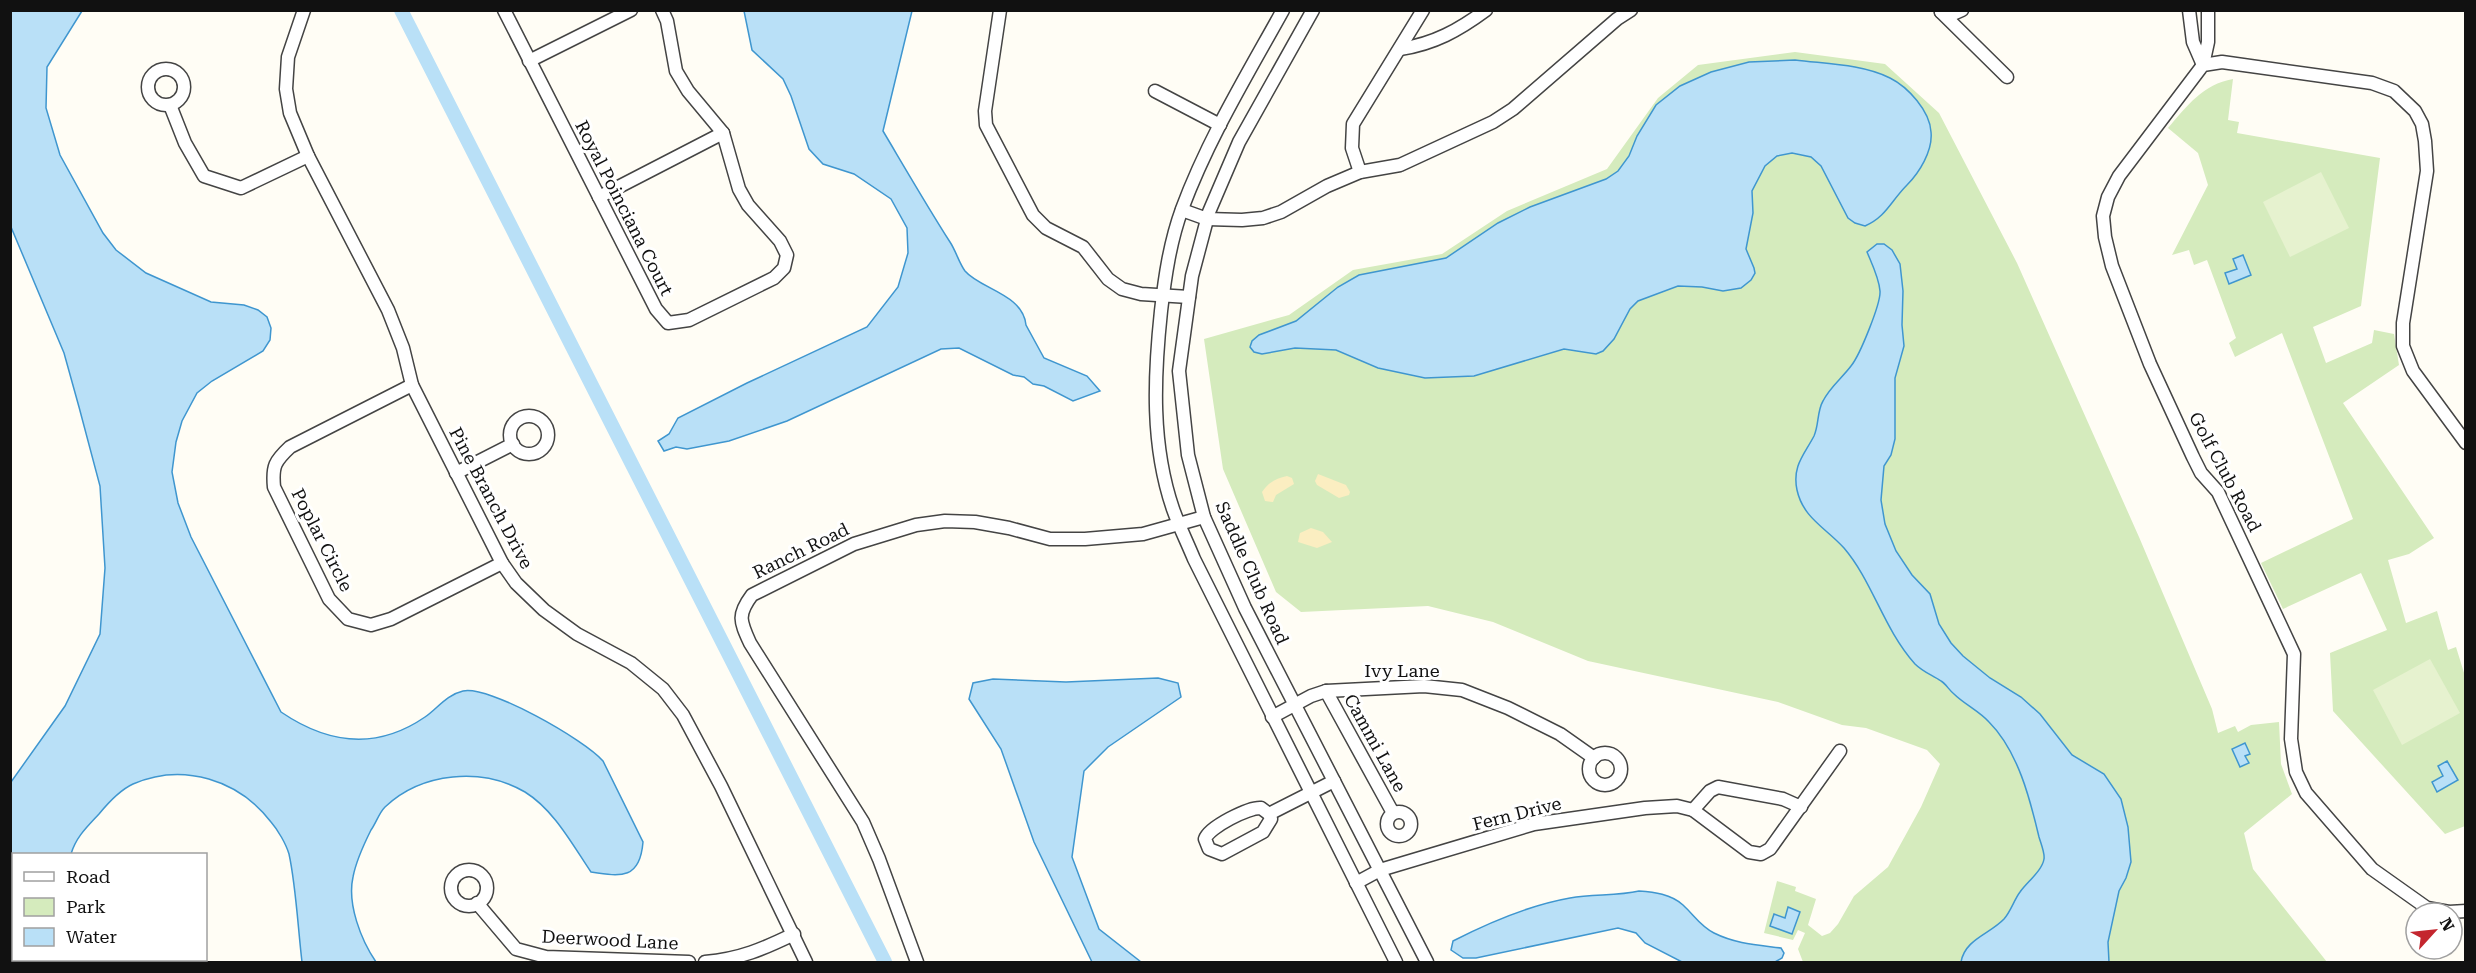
<svg xmlns="http://www.w3.org/2000/svg" width="2476" height="973" font-family="'Roboto Serif',serif">
<rect width="100%" height="100%" fill="#fffdf5"/>
<!-- green -->
<g fill="#d5ebbd">
<polygon points="1795,52 1885,64 1939,113 2017,263 2139,537 2212,709 2218,733 2235,726 2238,732 2251,725 2279,722 2281,764 2292,794 2244,833 2253,869 2327,962 1803,962 1798,949 1805,933 1798,930 1793,940 1764,933 1777,881 1796,887 1795,891 1816,899 1808,925 1822,936 1830,933 1838,924 1854,896 1888,867 1921,807 1940,764 1927,750 1866,728 1842,725 1778,702 1588,661 1493,622 1428,606 1301,612 1276,592 1223,469 1204,339 1289,315 1353,270 1442,254 1507,211 1607,169 1658,98 1698,65"/>
<path d="M2233,79L2228,120L2239,122L2237,133L2380,158L2361,306L2313,327L2326,363L2372,343L2374,330L2394,334L2399,365L2343,403L2434,538L2409,554L2388,560L2406,623L2437,611L2448,650L2456,647L2465,676V826L2445,834L2333,711L2330,653L2387,630L2361,573L2283,609L2261,563L2353,519L2282,333L2235,357L2229,343L2236,338L2207,260L2194,265L2189,250L2172,255L2208,185L2198,153L2168,128C2187,106 2203,84 2233,79Z"/>
</g>
<!-- sand -->
<g fill="#fbeec1">
<polygon points="1318,474 1346,485 1350,492 1349,495 1339,498 1317,485 1315,481"/>
<path d="M1287,476L1292,478L1294,484L1276,495L1273,502L1265,501L1262,492C1268,483 1276,478 1287,476Z"/>
<polygon points="1311,528 1323,532 1332,542 1317,548 1298,542 1300,533"/>
</g>
<!-- pitch -->
<g fill="#e6f2cf">
<polygon points="2321,172 2349,228 2290,257 2263,202"/>
<polygon points="2430,659 2460,713 2402,745 2373,690"/>
</g>
<!-- water -->
<g fill="#b9e0f7" stroke="#3f96cf" stroke-width="1.5">
<path d="M10,11H82L47,67L46,108L60,155L103,233L116,250L146,273L211,302L244,305L258,310L267,317L271,328L270,340L263,351L212,381L197,393L182,421L176,442L172,472L178,503L191,537L281,712C328,744 377,750 425,717C438,708 446,695 463,691C489,685 585,740 603,761L643,842C640,879 622,877 591,872C572,844 554,810 525,792C482,767 422,772 385,807C379,813 376,823 371,830C364,844 356,861 353,877C347,904 361,940 376,962H302C298,929 296,886 289,854C286,844 278,830 271,822C239,780 183,762 133,784C120,790 108,803 99,814C87,827 76,837 71,854H14V960H74V962H11V782L65,706L100,634L105,568L100,486L79,407L64,353L11,227Z"/>
<path d="M744,11H912L883,131C905,168 927,206 950,242C956,251 959,263 965,271C980,289 1023,294 1026,325L1044,358L1087,376L1100,391L1073,401L1044,386L1033,384L1024,377L1013,375L959,348L941,349L787,421L729,441L687,449L676,447L664,451L658,441L669,434L678,418L747,383L867,327L898,287L908,253L907,228L891,199L854,174L823,164L809,149L791,96L783,79L752,50Z"/>
<path d="M1795,60C1826,64 1862,64 1890,78C1908,87 1930,111 1931,132C1933,151 1919,173 1907,185C1891,201 1886,217 1865,226L1855,223L1848,218L1821,166L1811,157L1792,153L1777,156L1765,166L1752,191L1753,213L1746,249L1754,268L1755,273L1751,280L1741,288L1723,291L1702,287L1678,286L1638,301L1630,309L1614,339L1603,351L1596,354L1564,349L1474,376L1425,378L1378,368L1336,350L1295,348L1262,354L1254,352L1250,347L1252,341L1259,335L1296,321L1338,287L1359,275L1446,258L1498,223L1530,207L1606,179L1618,171L1629,156L1637,136L1656,105L1680,86L1711,72L1749,62Z"/>
<path d="M1877,244H1884L1892,250L1900,264L1903,291L1902,325L1904,346L1895,378V439L1891,455L1884,466L1881,500L1885,524L1896,551L1912,575L1930,594L1939,624L1951,643L1963,656L1990,678L2021,697L2040,714L2072,755L2104,774L2121,799L2128,827L2131,862L2126,878L2119,891L2108,942L2109,962H1961C1965,939 1990,934 2004,919C2011,911 2014,900 2020,892C2027,882 2042,871 2044,859C2045,853 2041,844 2039,837C2030,799 2018,751 1989,722C1979,711 1964,704 1954,694C1949,690 1946,684 1941,681C1932,675 1923,672 1915,664C1883,628 1873,582 1844,548C1826,528 1803,518 1797,490C1792,466 1804,455 1814,436C1819,425 1817,411 1823,401C1830,387 1842,378 1851,366C1860,355 1881,303 1880,291C1879,278 1872,264 1867,252Z"/>
<polygon points="2243,255 2251,275 2229,284 2225,273 2237,269 2233,259"/>
<polygon points="1158,678 1178,683 1181,697 1108,747 1084,771 1072,857 1099,929 1141,962 1092,962 1034,842 1001,749 969,699 973,683 993,679 1066,682"/>
<polygon points="2245,743 2250,754 2245,756 2249,763 2240,767 2232,749"/>
<polygon points="2447,761 2458,780 2437,792 2432,782 2443,776 2438,766"/>
<path d="M1639,891C1654,892 1671,894 1683,905C1694,915 1700,926 1714,933C1736,944 1758,945 1781,948L1784,953L1782,958L1775,962H1682L1645,943L1636,933L1618,928L1476,958H1463L1451,950L1453,941C1490,922 1530,905 1570,898C1594,894 1617,896 1639,891Z"/>
<polygon points="1788,907 1800,912 1792,934 1770,926 1774,914 1785,918"/>
</g>
<g fill="none" stroke-linecap="round" stroke-linejoin="round">
<!-- canal -->
<polyline stroke="#b9e0f7" stroke-width="14" points="401,10 885,962"/>
<defs>
<g id="minor">
<polyline points="304,10 288,57 286,89 290,113 308,156 388,310 403,348 412,385 502,563 516,583 544,610 577,634 631,663 663,689 683,715 721,786 806,962"/>
<polyline points="504,10 656,309 668,323 689,320 774,278 784,268 787,255 780,241 748,205 739,189 723,133 688,91 676,71 667,21 662,10"/>
<polyline points="1000,10 985,111 986,125 1033,215 1046,228 1083,247 1108,279 1122,289 1141,294 1189,297"/>
<path d="M1283,10C1247,75 1208,139 1182,209C1170,242 1165,276 1161,311C1154,377 1151,445 1173,509C1179,526 1187,542 1194,559L1396,962"/>
<polyline points="1313,10 1239,142 1209,212 1192,276 1179,371 1188,455 1204,517 1245,608 1427,962"/>
<polyline points="2189,10 2193,42 2203,65"/>
<polyline points="1941,12 2007,77"/>
<polyline points="1941,12 1953,14 1962,10"/>
<path d="M1400,49C1434,44 1459,30 1486,10"/>
<polyline points="529,61 631,10"/>
<polyline points="2203,65 2208,42 2208,10"/>
<circle cx="166" cy="87" r="18"/>
<polyline points="1155,91 1220,125"/>
<polyline points="170,105 185,143 204,176 241,188 308,156"/>
<polyline points="1360,172 1352,148 1353,124 1423,10"/>
<polyline points="599,197 723,133"/>
<polyline points="1182,210 1207,219 1242,220 1263,218 1281,212 1327,186 1360,172 1400,165 1493,122 1513,109 1617,19 1631,10"/>
<path d="M412,385L290,447C275,461 272,466 274,487L329,599L348,619L371,625L391,619L502,563"/>
<circle cx="529" cy="435" r="19"/>
<polyline points="2466,443 2413,371 2403,346 2403,323 2427,171 2425,141 2422,124 2415,111 2394,91 2372,83 2222,62 2203,65 2119,176 2108,197 2103,216 2105,237 2112,266 2150,364 2193,457 2201,473 2218,492 2294,654 2291,739 2296,772 2306,793 2372,869 2427,908 2449,912 2466,911"/>
<polyline points="456,473 513,444"/>
<polyline points="1326,691 1393,813"/>
<polyline points="1272,717 1311,696 1326,691 1424,686 1462,690 1508,708 1560,734 1594,758"/>
<circle cx="1605" cy="769" r="16"/>
<path d="M1261,808L1269,814L1271,819L1263,832L1222,854L1209,849L1205,839C1209,827 1249,807 1261,808Z"/>
<polyline points="1693,810 1710,791 1718,787 1783,799 1801,807"/>
<circle cx="1399" cy="824" r="12"/>
<polyline points="1269,814 1334,781"/>
<circle cx="469" cy="888" r="18"/>
<polyline points="1356,883 1380,870 1534,824 1645,808 1677,806 1693,810 1749,852 1761,854 1770,849 1840,751"/>
<polyline points="477,903 516,949 546,957 689,962"/>
<polyline points="194,960 194,962"/>
<path d="M705,962C740,959 763,949 794,934"/>
<path d="M917,962L879,859L863,822L750,643C740,621 737,615 752,595L854,544L916,525L945,521L975,522L1009,528L1050,539H1085L1143,534L1204,517"/>
</g>
</defs>
<!-- minor casing -->
<use href="#minor" stroke="#444" stroke-width="15"/>
<!-- minor -->
<use href="#minor" stroke="#fff" stroke-width="12"/>
</g>
<g text-anchor="middle" stroke-width="6" stroke-linejoin="round" paint-order="stroke">
<!-- street labels -->
<g font-size="18" fill="#111" stroke="#fff">
<text transform="translate(624 208) rotate(63)" y="6">Royal Poinciana Court</text>
<text transform="translate(2225 472) rotate(62)" y="6">Golf Club Road</text>
<text transform="translate(491 498) rotate(62)" y="6">Pine Branch Drive</text>
<text transform="translate(322 540) rotate(63)" y="6">Poplar Circle</text>
<text transform="translate(801 551) rotate(-26)" y="6">Ranch Road</text>
<text transform="translate(1252 573) rotate(66)" y="6">Saddle Club Road</text>
<text x="1402" y="677">Ivy Lane</text>
<text transform="translate(1375 743) rotate(61)" y="6">Cammi Lane</text>
<text transform="translate(1517 814) rotate(-14)" y="6">Fern Drive</text>
<text transform="translate(610 940) rotate(3)" y="6">Deerwood Lane</text>
</g>
</g>
<!-- border -->
<rect width="2476" height="973" fill="none" stroke="#111111" stroke-width="24"/>
<!-- legend -->
<rect x="12" y="853" width="195" height="108" fill="#ffffff" stroke="#a0a0a0" stroke-width="1.5"/>
<rect x="24" y="872" width="30" height="9" fill="#ffffff" stroke="#a0a0a0" stroke-width="1.5"/>
<text x="66" y="883" font-size="18" fill="#111111">Road</text>
<rect x="24" y="898" width="30" height="18" fill="#d5ebbd" stroke="#a0a0a0" stroke-width="1.5"/>
<text x="66" y="913" font-size="18" fill="#111111">Park</text>
<rect x="24" y="928" width="30" height="18" fill="#b9e0f7" stroke="#a0a0a0" stroke-width="1.5"/>
<text x="66" y="943" font-size="18" fill="#111111">Water</text>
<!-- north arrow -->
<g transform="translate(2434 931) rotate(63)"><circle r="28" fill="#ffffff" stroke="#a0a0a0" stroke-width="1.5"/>
<path d="M0-4.5L10 22L0 15L-10 22Z" fill="#c4262e"/>
<text y="-9" font-size="16" font-weight="bold" text-anchor="middle" fill="#111111">N</text>
</g>
</svg>
